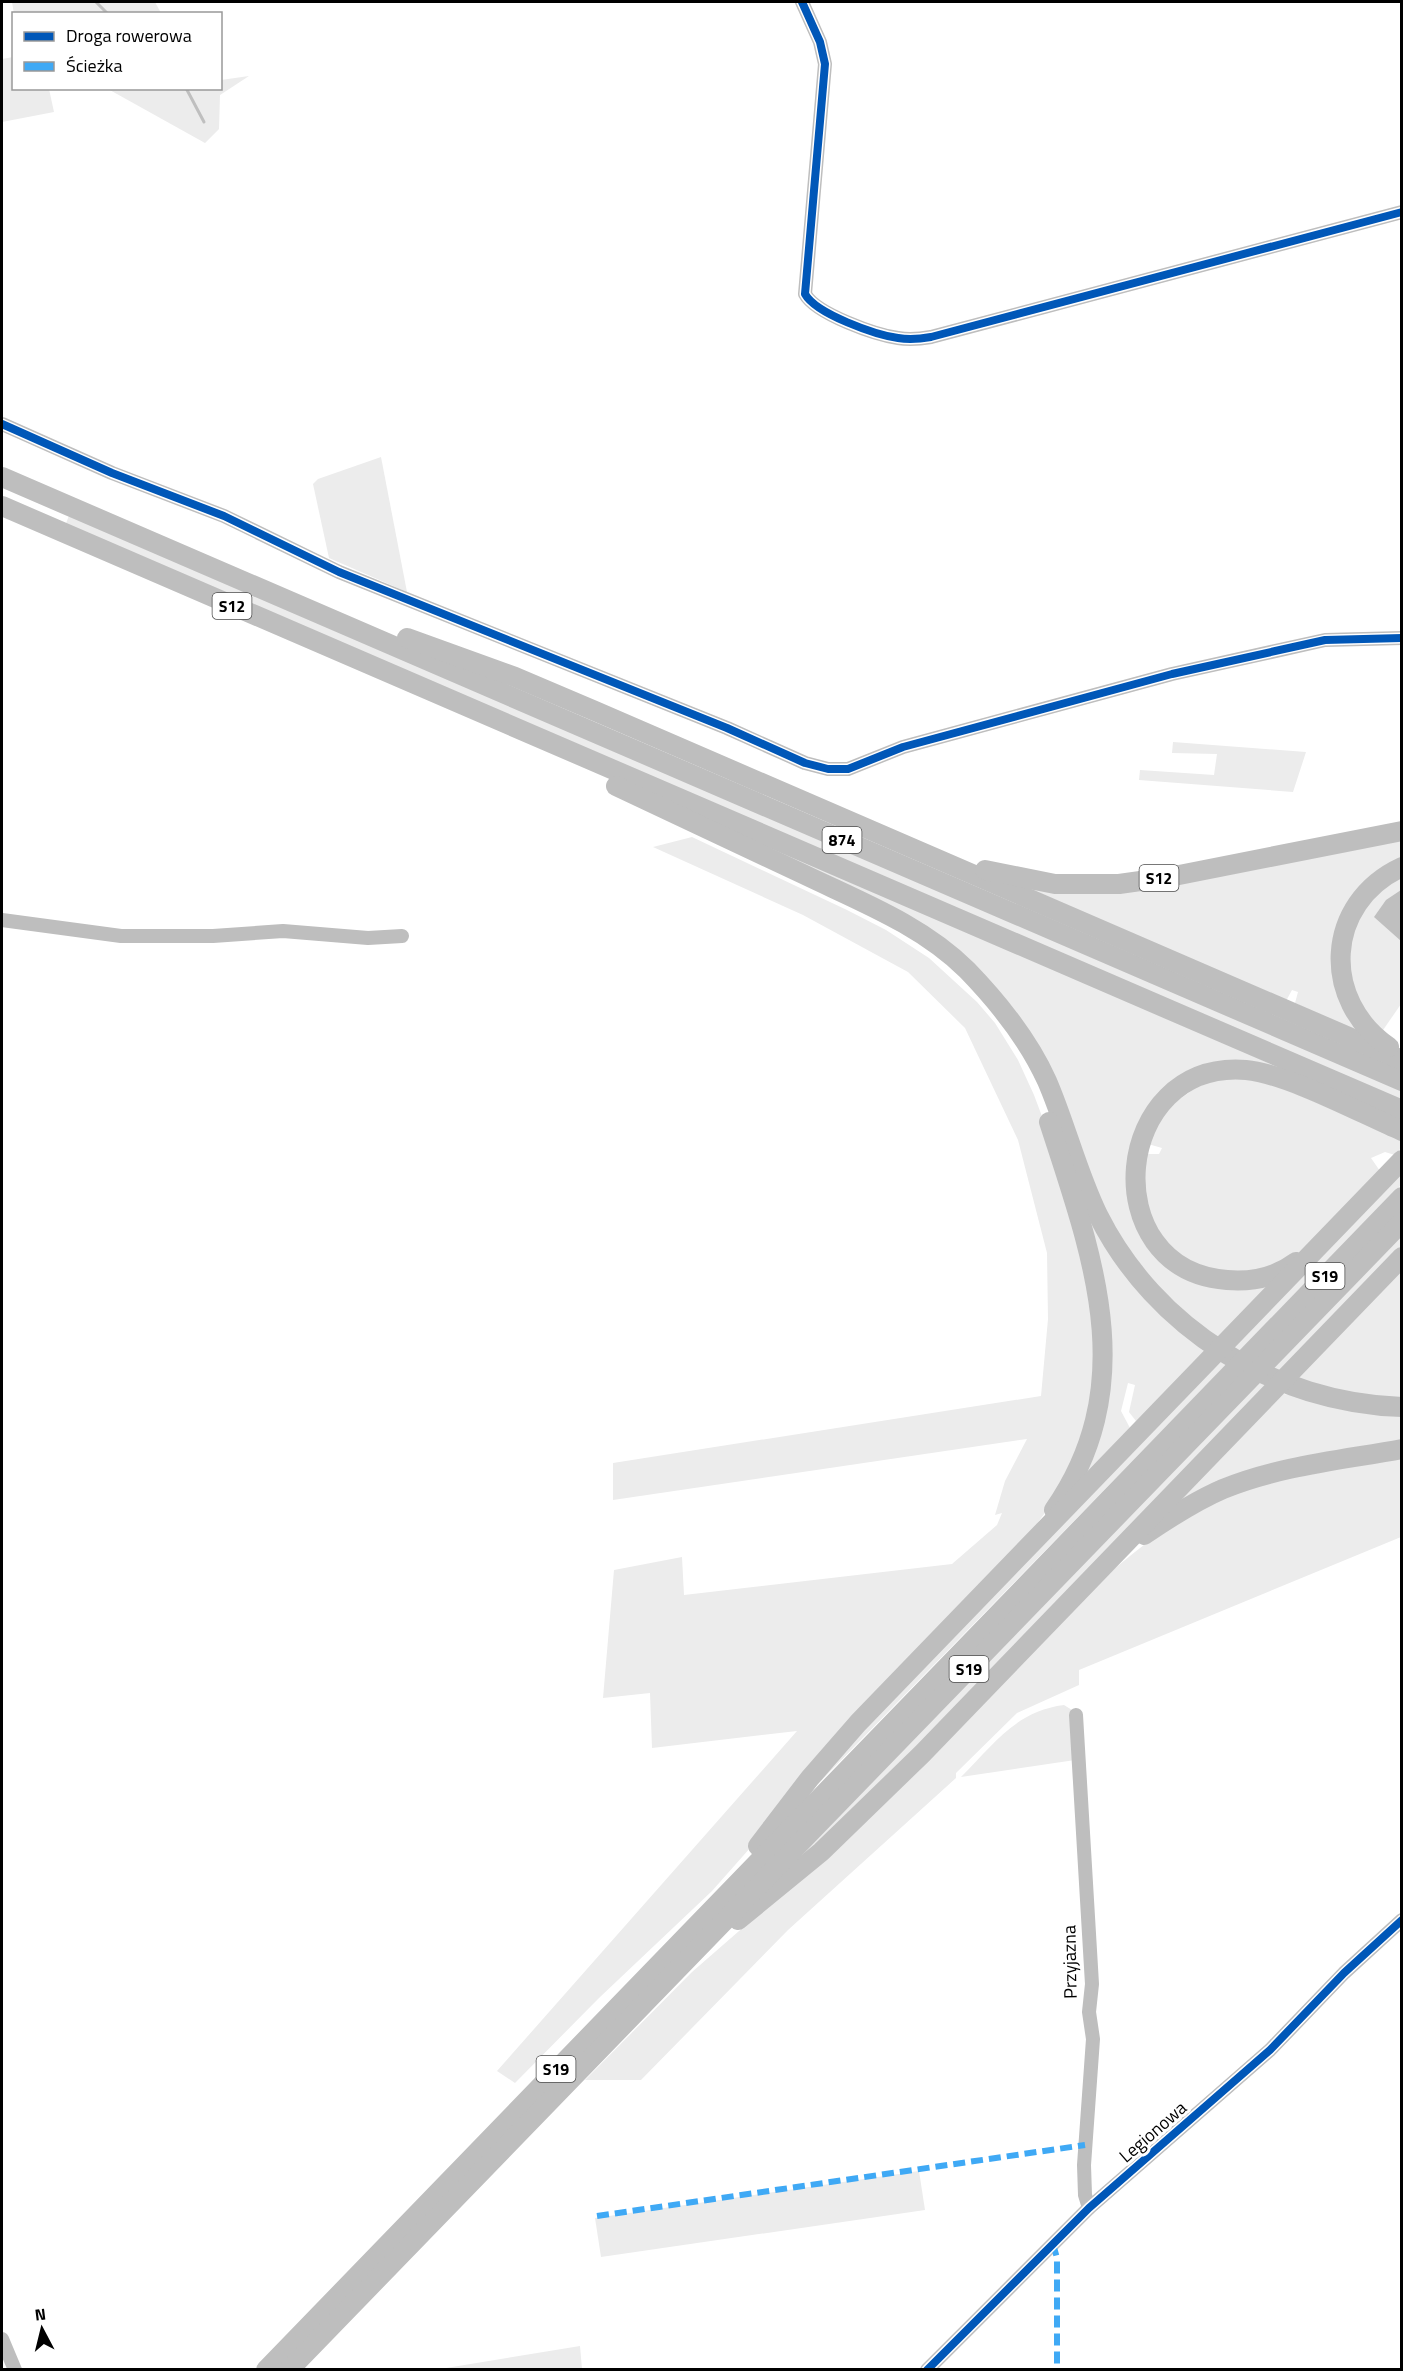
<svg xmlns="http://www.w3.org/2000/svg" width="1403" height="2371" font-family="'Titillium Web',sans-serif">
<rect width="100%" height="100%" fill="#fff"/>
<!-- green -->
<g fill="#ececec">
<polygon points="12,2 155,2 161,13 14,14"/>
<polygon points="13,57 14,88 49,89 54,112 2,122 2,59"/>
<polygon points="249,76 220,95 219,129 205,143 108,89 220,88 221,80"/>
<polygon points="381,457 407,592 329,558 313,484 318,479"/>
<polygon points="70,513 1401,1087 1401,1105 65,526"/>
<polygon points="1173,742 1306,752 1293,792 1139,780 1140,770 1214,775 1217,754 1172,753"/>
<polygon points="684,811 1188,1026 1279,1068 1276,1073 1169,1090 1129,1178 1181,1270 1284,1277 1218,1342 1140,1269 1096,1195 983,979"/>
<polygon points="1401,836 1401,862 1336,945 1368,1038 1295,1003 1298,992 1292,990 1286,1001 1004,883 1053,890"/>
<polygon points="692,837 847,910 886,930 929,958 977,1002 995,1023 1018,1060 1034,1095 1046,1127 1096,1306 1092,1414 1058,1495 1036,1525 712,1891 599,1998 515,2083 497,2071 797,1731 652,1748 650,1693 603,1698 614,1570 682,1557 684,1595 952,1564 997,1525 1002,1513 995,1515 1005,1481 1027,1439 613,1500 613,1463 1041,1396 1048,1319 1047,1253 1018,1140 965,1028 908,972 803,915 653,847"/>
<polygon points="1401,874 1401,1004 1381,1033 1365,1019 1347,973 1352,927 1381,887"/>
<path d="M1226,1078L1265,1081L1401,1138V1148L1395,1155L1385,1152L1371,1158L1380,1171C1357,1195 1319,1242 1293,1258C1246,1286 1175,1273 1150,1222C1145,1211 1145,1168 1143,1154H1159L1162,1148L1148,1144L1167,1108L1197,1087Z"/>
<polygon points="1069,1168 1165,1318 1208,1353 1136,1421 1129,1412 1135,1385 1128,1383 1121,1411 1130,1428 1069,1498 1105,1399"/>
<polygon points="1401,1170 1401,1185 784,1819 836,1752"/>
<polygon points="1401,1235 1401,1252 841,1827 759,1899"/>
<polygon points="1401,1265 1401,1400 1362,1397 1293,1377"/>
<polygon points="1278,1393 1401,1415 1401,1445 1301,1463 1162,1518"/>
<path d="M1401,1455V1537L1079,1670V1685L1017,1713L956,1773V1778L788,1930L641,2080H585L692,1972L816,1864L1094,1586C1134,1552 1174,1518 1222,1497C1278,1474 1342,1467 1401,1455Z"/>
<path d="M1064,1705L1072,1710L1075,1760L961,1777C994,1744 1016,1711 1064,1705Z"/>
<polygon points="919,2171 925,2210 601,2257 595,2218"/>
<polygon points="580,2346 582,2369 440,2369"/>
</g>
<!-- water -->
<polygon fill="#bfbfbf" points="1401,890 1401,941 1374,917 1386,900"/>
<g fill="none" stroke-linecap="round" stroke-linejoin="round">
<!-- stream -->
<g stroke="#bfbfbf" stroke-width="3">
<polyline points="96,2 108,14"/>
<polyline points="186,88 204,122"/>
</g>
<!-- minor -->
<g stroke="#bebebe" stroke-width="14">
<path d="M802,2L820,42L825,64L805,294C816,314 876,335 898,338C909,340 920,339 931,337L1402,212"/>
<polyline points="2,424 112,473 224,516 339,572 727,728 805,763 828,769 848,769 903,747 1172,674 1325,640 1402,638"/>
<polyline points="2,920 121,936 213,936 283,931 368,938 402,936"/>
<polyline points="1076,1715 1092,1984 1089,2012 1093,2039 1084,2165 1085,2195 1089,2208"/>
<polyline points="2,2339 15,2370"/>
<polyline points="927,2370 1089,2208 1270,2050 1344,1973 1402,1920"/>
</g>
<!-- highway -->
<g stroke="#bebebe" stroke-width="20">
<polyline points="2,477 1402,1081"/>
<polyline points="2,506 1402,1110"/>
<polyline points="407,638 515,677 595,711 1402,1060"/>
<path d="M616,786C678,815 740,845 803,874C859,901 922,925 967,970C999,1003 1028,1039 1047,1081C1066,1125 1077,1172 1098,1215C1155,1329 1275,1403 1402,1407"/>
<polyline points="985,870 1055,884 1119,884 1169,877 1402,831"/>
<path d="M1389,1047C1321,1001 1324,903 1402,867"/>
<path d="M1049,1122C1092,1255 1142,1383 1054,1510"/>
<path d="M1296,1262C1276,1277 1251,1282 1227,1280C1093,1270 1112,1059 1246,1070C1288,1074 1360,1113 1402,1131"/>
<path d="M1144,1535C1169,1518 1195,1501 1223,1489C1279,1466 1342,1460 1402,1449"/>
<polyline points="758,1846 810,1778 858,1723 1402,1160"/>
<polyline points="738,1920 821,1852 922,1754 1402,1257"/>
<polyline points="266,2370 1402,1197"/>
<polyline points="289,2370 1402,1222"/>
</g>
<!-- quiet -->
<g stroke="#3fa9f5" stroke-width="6" stroke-dasharray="12 6" stroke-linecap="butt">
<polyline points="597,2216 1085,2145"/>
<polyline points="1053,2244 1057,2258 1057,2370"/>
</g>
<defs>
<g id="cycleway">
<path d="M802,2L820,42L825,64L805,294C816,314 876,335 898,338C909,340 920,339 931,337L1402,212"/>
<polyline points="2,424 112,473 224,516 339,572 727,728 805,763 828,769 848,769 903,747 1172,674 1325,640 1402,638"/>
<polyline points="927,2370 1089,2208 1270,2050 1344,1973 1402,1920"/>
</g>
</defs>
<!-- cycleway casing -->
<use href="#cycleway" stroke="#fff" stroke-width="11"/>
<!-- cycleway -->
<use href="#cycleway" stroke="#0057b8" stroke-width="8"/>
</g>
<g text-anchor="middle" stroke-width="6" stroke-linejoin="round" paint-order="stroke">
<!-- shield labels -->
<g fill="#fff" stroke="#4c4c4c" stroke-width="1.5">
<rect x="212.5" y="593" width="39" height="26" rx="4.5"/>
<rect x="822.5" y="827" width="39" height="26" rx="4.5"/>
<rect x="1139.5" y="865" width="39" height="26" rx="4.5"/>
<rect x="1305.5" y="1263" width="39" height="26" rx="4.5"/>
<rect x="949.5" y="1656" width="39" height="26" rx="4.5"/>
<rect x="536.5" y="2056" width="39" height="26" rx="4.5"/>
</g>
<g font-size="16" font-weight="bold" fill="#000">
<text x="232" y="612">S12</text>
<text x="842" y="846">874</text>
<text x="1159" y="884">S12</text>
<text x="1325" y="1282">S19</text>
<text x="969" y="1675">S19</text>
<text x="556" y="2075">S19</text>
</g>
<!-- street labels -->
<g font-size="18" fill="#000" stroke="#fff">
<text transform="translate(1070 1962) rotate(-91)" y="6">Przyjazna</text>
<text transform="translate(1153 2132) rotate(-41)" y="6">Legionowa</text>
</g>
</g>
<!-- border -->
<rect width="1403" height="2371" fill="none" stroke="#000000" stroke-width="6"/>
<!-- legend -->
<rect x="12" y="12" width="210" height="78" fill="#ffffff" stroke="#999999" stroke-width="1.5"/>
<rect x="24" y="32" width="30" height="9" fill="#0057b8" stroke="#999999" stroke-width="1.5"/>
<text x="66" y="42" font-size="18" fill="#000000">Droga rowerowa</text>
<rect x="24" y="62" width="30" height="9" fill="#3fa9f5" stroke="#999999" stroke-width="1.5"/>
<text x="66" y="72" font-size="18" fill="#000000">Ścieżka</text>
<!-- north arrow -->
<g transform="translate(42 2329) rotate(353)" stroke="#ffffff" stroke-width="4.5" paint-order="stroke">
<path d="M0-4.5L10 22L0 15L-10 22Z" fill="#000000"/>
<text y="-9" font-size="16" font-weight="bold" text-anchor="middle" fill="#000000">N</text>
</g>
</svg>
